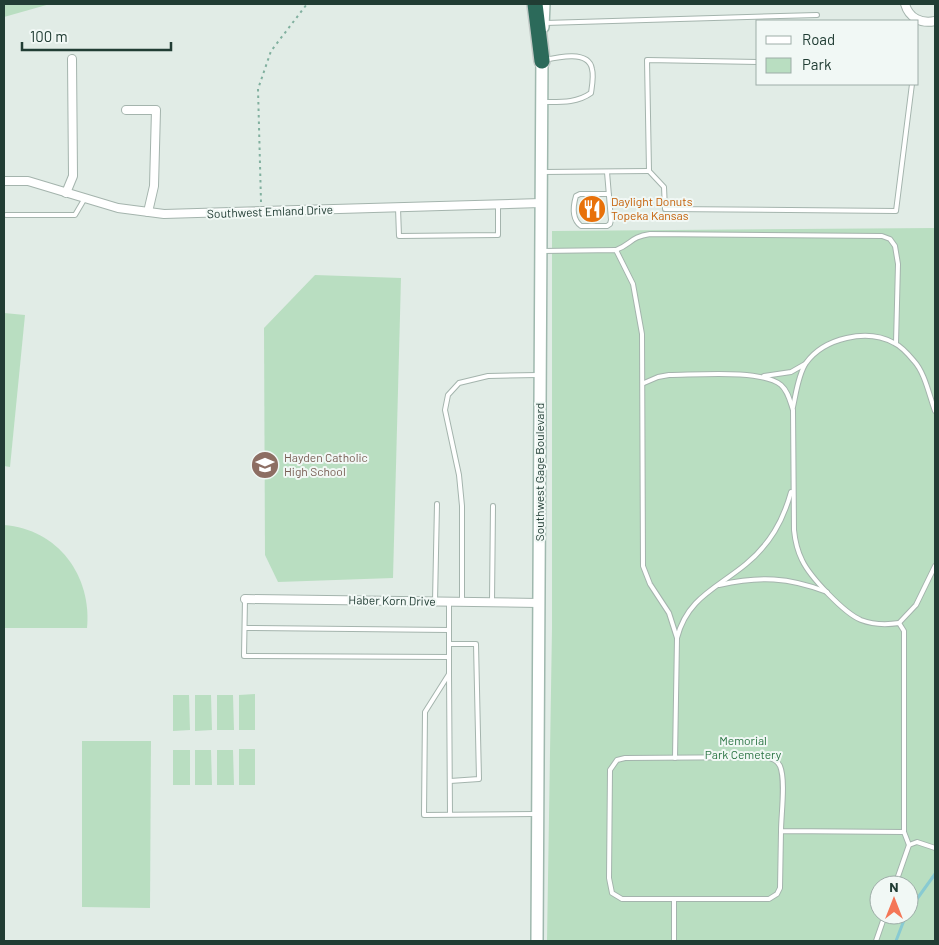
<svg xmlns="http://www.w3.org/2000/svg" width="939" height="945" font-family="Barlow,sans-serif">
<rect width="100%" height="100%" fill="#e1ece6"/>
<!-- green -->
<g fill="#b9dec1" fill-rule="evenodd">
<polygon points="4,4 50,4 4,17"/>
<path d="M935,228V941H547L552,628V231ZM879,885H909V915H879Z"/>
<polygon points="315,275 401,278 393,578 278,582 265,555 264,328"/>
<polygon points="4,313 25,315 10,467 4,466"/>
<path d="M4,525C58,529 92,576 87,628H4Z"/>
<polygon points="255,694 255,730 239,730 239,695"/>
<polygon points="173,695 189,695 190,730 173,731"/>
<polygon points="195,695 211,695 212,730 195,731"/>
<polygon points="217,695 233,695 234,730 217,730"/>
<polygon points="82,741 151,741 150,908 82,907"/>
<rect x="239" y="749" width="16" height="36"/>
<rect x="173" y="750" width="17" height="35"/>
<polygon points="195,750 211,750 212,785 195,785"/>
<polygon points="217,750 233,750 234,785 217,785"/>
</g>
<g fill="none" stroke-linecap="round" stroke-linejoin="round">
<!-- stream -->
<g stroke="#88cad2" stroke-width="3">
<polyline points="909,910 935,874"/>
<polyline points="896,941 906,915"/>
</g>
<defs>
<g id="lane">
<polyline points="545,23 817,15"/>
<polyline points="758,62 647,60 649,171 664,187 665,209 896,211 912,84"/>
<path d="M544,102C561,102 577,103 591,93C592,86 594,76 592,69C589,50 558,57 545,60"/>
<polyline points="543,172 649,171"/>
<path d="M607,172L611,220L610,224L607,226H581C572,219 573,206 576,196L580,194H609"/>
<polyline points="398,208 399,236 498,235 498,205"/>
<polyline points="6,215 75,215 85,198"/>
<path d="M616,250C632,244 630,237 650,234L882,236L890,239L895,246L898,264L896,343"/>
<polyline points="542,251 616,250 633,284 642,334 643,566 650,584 669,613 677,638"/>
<polyline points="764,376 791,372 805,364"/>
<path d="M644,383L658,377L669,375C696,375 761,369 781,385C788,391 790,401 793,410L794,530C795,540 797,550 802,560C810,577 844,613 861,620C874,625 886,625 899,623L904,631V832"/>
<path d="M793,407C796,394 798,375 806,363C824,338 867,328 894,343C901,346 909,355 914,361C925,373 929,395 935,411"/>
<path d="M719,585C760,576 788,577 827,592"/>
<polyline points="245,599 244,656 449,657"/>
<polyline points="435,602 437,504"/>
<polyline points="449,602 449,674 425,712 424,815 535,814"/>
<polyline points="462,602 462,506 459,475 445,410 448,395 459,383 488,376 538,375"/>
<polyline points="492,602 493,506"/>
<polyline points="899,623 916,605 935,566"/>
<polyline points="245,628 449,630"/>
<polyline points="449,644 476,644 479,779 450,781"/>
<polyline points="449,674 450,814"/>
<path d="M675,758L677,638C687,598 717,588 746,564C770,544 783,521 791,492"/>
<path d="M781,831C781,815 786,780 780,766C777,760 773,759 767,757L625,758L617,760L610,770L609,878L612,893L622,899H769L777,894L780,888L781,831L904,832L909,845"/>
<polyline points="895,885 909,845 917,842 935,848"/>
<polyline points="674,899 674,941"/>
<polyline points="876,941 885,915"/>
</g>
<g id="street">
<path d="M905,4C909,18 921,24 935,21"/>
<polyline points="126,110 156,110 154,186 148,212"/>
<polyline points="4,181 28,181 118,208 164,214 541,203"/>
<polyline points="66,193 73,176 72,59"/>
<polyline points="245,599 539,603"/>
</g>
<g id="secondary">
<polyline points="543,27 544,4"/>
<polyline points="537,941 542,53"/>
</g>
<polyline id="highway" points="535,4 542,61"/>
</defs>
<!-- lane casing -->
<use href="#lane" stroke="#a4b4ad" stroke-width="6"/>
<!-- street casing -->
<use href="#street" stroke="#a4b4ad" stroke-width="10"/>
<!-- secondary casing -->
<use href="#secondary" stroke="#9fb8ae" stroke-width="14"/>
<!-- highway casing -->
<use href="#highway" stroke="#c1c9c6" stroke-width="18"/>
<!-- path -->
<polyline stroke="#81b09f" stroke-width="2" stroke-dasharray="2.5 4" stroke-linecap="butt" points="261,202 258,89 271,51 307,4"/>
<!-- lane -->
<use href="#lane" stroke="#fff" stroke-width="4"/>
<!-- street -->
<use href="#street" stroke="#fff" stroke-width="8"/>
<!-- secondary -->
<use href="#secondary" stroke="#fff" stroke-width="11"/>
<!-- highway -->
<use href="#highway" stroke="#2c6a5a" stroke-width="15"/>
</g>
<!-- icons -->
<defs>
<symbol id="restaurant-disc" viewBox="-11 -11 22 22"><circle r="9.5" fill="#e8710a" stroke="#f1f8f5"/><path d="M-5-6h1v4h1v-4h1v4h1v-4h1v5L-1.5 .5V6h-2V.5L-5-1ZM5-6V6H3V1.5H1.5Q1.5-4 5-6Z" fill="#fff"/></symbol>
<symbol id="school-disc" viewBox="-11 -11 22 22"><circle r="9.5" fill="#8d6e63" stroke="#f1f8f5"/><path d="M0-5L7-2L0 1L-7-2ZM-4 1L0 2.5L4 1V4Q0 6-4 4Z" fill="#fff"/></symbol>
</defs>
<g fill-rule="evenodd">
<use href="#restaurant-disc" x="576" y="193" width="32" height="32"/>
<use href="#school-disc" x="249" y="449" width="32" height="32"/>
</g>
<g text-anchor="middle" stroke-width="4" stroke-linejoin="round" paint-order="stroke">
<!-- food labels -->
<g font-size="12" fill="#c56008" stroke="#f1f8f5" text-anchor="start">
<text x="611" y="206">Daylight Donuts<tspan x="611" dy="14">Topeka Kansas</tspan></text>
</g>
<!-- street labels -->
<g font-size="12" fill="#213d34" stroke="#f1f8f5">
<text transform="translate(270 212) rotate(-2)" y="4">Southwest Emland Drive</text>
<text transform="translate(540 472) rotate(-90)" y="4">Southwest Gage Boulevard</text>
<text transform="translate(392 601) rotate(1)" y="4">Haber Korn Drive</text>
</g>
<!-- education labels -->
<g font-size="12" fill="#785e54" stroke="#f1f8f5" text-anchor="start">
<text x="284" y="462">Hayden Catholic<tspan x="284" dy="14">High School</tspan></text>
</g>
<!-- park labels -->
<g font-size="12" fill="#2a7443" stroke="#f1f8f5">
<text x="743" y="745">Memorial<tspan x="743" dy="14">Park Cemetery</tspan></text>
</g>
</g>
<!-- border -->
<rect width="939" height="945" fill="none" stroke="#213d34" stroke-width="10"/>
<!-- legend -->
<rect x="756" y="20" width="162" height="65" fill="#f1f8f5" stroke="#9eada8"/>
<rect x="766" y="36" width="25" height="8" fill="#ffffff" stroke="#9eada8"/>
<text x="802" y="45" font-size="15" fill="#213d34">Road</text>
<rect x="766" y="58" width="25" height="15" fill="#b9dec1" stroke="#9eada8"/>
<text x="802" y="70" font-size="15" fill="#213d34">Park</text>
<!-- north arrow -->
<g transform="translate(894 900)"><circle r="24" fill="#f1f8f5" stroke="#9eada8"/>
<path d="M0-4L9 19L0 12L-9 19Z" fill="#f47656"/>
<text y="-8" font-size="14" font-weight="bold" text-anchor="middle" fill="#213d34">N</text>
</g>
<!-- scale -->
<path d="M22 42v8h149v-8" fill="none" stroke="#213d34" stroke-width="2.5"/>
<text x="30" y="42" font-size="15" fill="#213d34" stroke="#f1f8f5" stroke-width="4" paint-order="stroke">100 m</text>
</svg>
